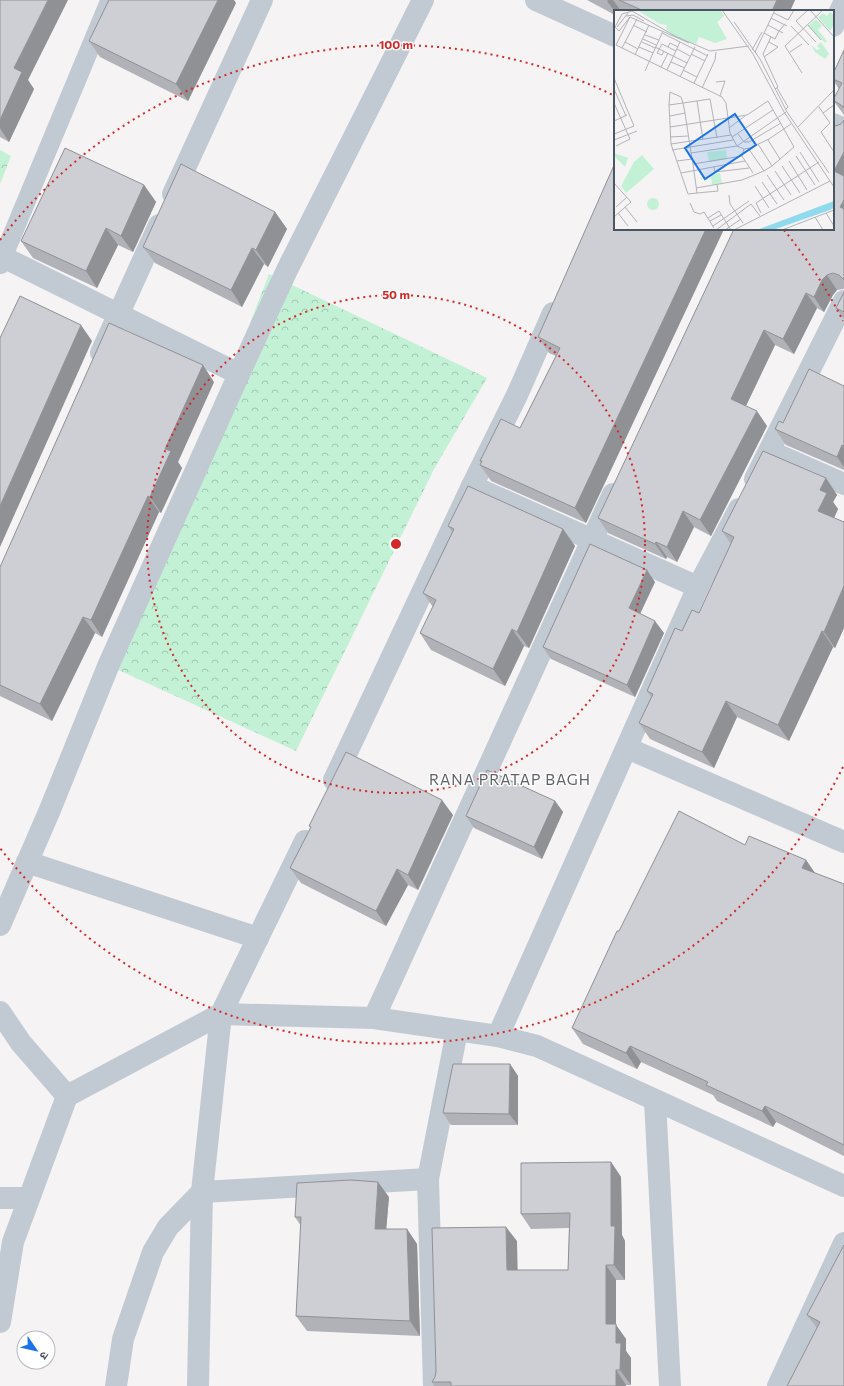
<svg xmlns="http://www.w3.org/2000/svg" width="844" height="1386" font-family="Commissioner,'Noto Sans Devanagari',sans-serif">
<defs>
<pattern id="park-crowns" width="20" height="18" patternUnits="userSpaceOnUse"><rect width="20" height="18" fill="#c3f1d5"/><path d="M2 6a3 3 0 1 1 6 0M12 15a3 3 0 1 1 6 0" fill="none" stroke="#a0c6b0"/></pattern>
</defs>
<rect width="100%" height="100%" fill="#f5f3f3"/>
<!-- park -->
<g fill="url(#park-crowns)">
<polygon points="0,150 11,156 0,184"/>
<polygon points="269,274 487,378 434,469 296,751 101,662 231,372"/>
</g>
<g fill="none" stroke-linecap="round" stroke-linejoin="round">
<!-- service -->
<polyline stroke="#c1cad2" stroke-width="19" points="3,257 110,0"/>
<!-- minor -->
<g stroke="#c1cad2" stroke-width="22">
<polyline points="536,0 615,36"/>
<polyline points="833,26 844,3"/>
<polyline points="833,124 844,129"/>
<polyline points="173,194 262,0"/>
<polyline points="0,263 3,257 239,374"/>
<polyline points="101,353 159,225"/>
<polyline points="769,451 844,484"/>
<polyline points="755,479 844,301"/>
<polyline points="472,486 698,587"/>
<polyline points="627,748 844,842"/>
<polyline points="334,780 472,486 517,395 553,313"/>
<polyline points="27,862 258,938"/>
<polyline points="0,925 49,812 109,664 239,374 287,270 423,0"/>
<polyline points="0,1012 21,1043 67,1096"/>
<polyline points="374,1018 613,494"/>
<polyline points="498,1036 698,587 739,509"/>
<polyline points="655,1101 670,1386"/>
<polyline points="0,1198 29,1198"/>
<polyline points="0,1322 13,1242 67,1096 221,1014 374,1018 498,1036 537,1046 844,1186"/>
<polyline points="116,1386 123,1339 153,1252 168,1227 202,1192 428,1179"/>
<polyline points="198,1386 202,1192 221,1014 305,841"/>
<polyline points="434,1386 428,1179 457,1031"/>
<polyline points="778,1386 844,1243"/>
</g>
</g>
<!-- wall -->
<g fill="#b0b2b7">
<polygon points="0,0 28,80 34,89 9,142 0,137"/>
<polygon points="587,0 795,0 790,11 615,11 615,15"/>
<polygon points="236,3 188,101 100,57 89,41"/>
<polygon points="844,50 844,115 833,100 839,89 833,80 833,74"/>
<polygon points="844,120 844,289 837,290 833,295 824,312 817,308 794,354 775,345 746,406 767,426 711,536 694,527 677,562 667,557 666,559 608,533 598,518 835,126 841,124"/>
<polygon points="144,185 156,202 133,252 118,245 97,288 33,258 21,241"/>
<polygon points="275,212 287,229 268,267 264,264 242,307 155,263 143,247"/>
<polygon points="615,229 724,229 586,523 491,481 480,465 482,463 480,461 520,428 556,356 549,353 538,337"/>
<polygon points="844,292 844,319 836,308"/>
<polygon points="214,382 178,462 182,468 161,513 159,512 102,637 95,633 52,721 0,696 0,567"/>
<polygon points="844,386 844,470 786,445 775,429 783,423"/>
<polygon points="826,478 837,495 833,502 838,509 834,518 844,522 844,628 835,648 833,647 789,741 737,717 714,768 650,739 639,723 651,697 647,691 682,631 699,613 731,544 722,531"/>
<polygon points="448,526 563,529 575,546 529,648 524,646 505,686 431,650 420,633 433,607 423,593 452,532"/>
<polygon points="655,582 640,614 664,633 635,697 551,659 543,647"/>
<polygon points="555,801 563,812 542,859 474,828 466,816"/>
<polygon points="453,815 418,890 408,885 386,926 301,883 290,868 311,828 309,826"/>
<polygon points="745,845 806,860 815,873 844,884 844,1156 776,1122 773,1127 717,1101 713,1095 641,1062 637,1069 583,1044 572,1028 619,931"/>
<polygon points="510,1064 518,1076 518,1125 451,1125 443,1113"/>
<polygon points="611,1162 621,1177 622,1235 625,1241 625,1280 616,1280 616,1325 626,1339 626,1351 631,1358 631,1385 626,1385 626,1386 434,1386 432,1382 517,1241 517,1270 568,1270 569,1228 531,1229 521,1214"/>
<polygon points="389,1197 386,1229 407,1229 417,1244 420,1336 307,1331 296,1316 301,1226 295,1217"/>
<polygon points="844,1245 844,1386 817,1328 807,1315"/>
</g>
<!-- shaded-wall -->
<g fill="#909195">
<polygon points="48,0 68,0 28,80 34,89 9,142 0,128 0,120 14,68"/>
<polygon points="218,0 234,0 236,3 188,101 176,84"/>
<polygon points="608,0 613,0 621,11 615,11 615,12 607,1"/>
<polygon points="777,0 795,0 790,11 772,11"/>
<polygon points="844,152 844,185 834,171"/>
<polygon points="144,185 156,202 133,252 121,236"/>
<polygon points="844,200 844,213 840,207"/>
<polygon points="275,212 287,229 268,267 256,250"/>
<polygon points="106,228 118,245 97,288 86,271"/>
<polygon points="706,229 724,229 586,523 575,508"/>
<polygon points="252,248 264,264 242,307 231,290"/>
<polygon points="827,275 837,290 833,295 824,312 814,297 822,280"/>
<polygon points="806,293 817,308 794,354 783,339"/>
<polygon points="81,325 92,341 0,547 0,506"/>
<polygon points="764,330 775,345 742,414 731,399"/>
<polygon points="203,365 214,382 178,462 182,468 161,513 150,497 165,449"/>
<polygon points="757,411 767,426 711,536 700,520"/>
<polygon points="842,445 844,448 844,467 837,457"/>
<polygon points="826,478 837,495 833,502 838,509 830,527 818,511 820,490"/>
<polygon points="148,496 159,512 102,637 91,620"/>
<polygon points="683,511 694,527 677,562 667,547"/>
<polygon points="563,529 575,546 529,648 517,632"/>
<polygon points="656,542 667,557 666,559 655,544"/>
<polygon points="647,570 655,582 637,620 629,608"/>
<polygon points="844,586 844,628 835,648 824,632"/>
<polygon points="83,617 95,633 52,721 40,704"/>
<polygon points="655,621 664,633 635,697 627,685"/>
<polygon points="512,629 524,646 505,686 493,669"/>
<polygon points="822,631 833,647 789,741 778,725"/>
<polygon points="726,701 737,717 714,768 702,752"/>
<polygon points="442,800 453,815 418,890 408,875"/>
<polygon points="555,801 563,812 542,859 534,847"/>
<polygon points="806,860 817,876 802,868"/>
<polygon points="397,869 408,885 386,926 376,911"/>
<polygon points="630,1046 641,1062 637,1069 626,1053"/>
<polygon points="510,1064 518,1076 518,1125 509,1114"/>
<polygon points="765,1106 776,1122 773,1127 762,1111"/>
<polygon points="611,1162 621,1177 622,1235 625,1241 625,1280 614,1265 611,1226"/>
<polygon points="378,1182 389,1197 385,1244 375,1229"/>
<polygon points="506,1227 517,1241 518,1285 507,1270"/>
<polygon points="407,1229 417,1244 420,1336 410,1321"/>
<polygon points="606,1265 616,1280 616,1325 626,1339 626,1351 631,1358 631,1385 620,1370 606,1324"/>
<polygon points="616,1370 626,1385 626,1386 616,1386"/>
</g>
<!-- building -->
<g fill="#cdcfd5" stroke="#909195">
<polygon points="0,0 48,0 14,68 22,72 0,120"/>
<polygon points="109,0 218,0 176,84 89,41"/>
<polygon points="619,0 777,0 772,11 644,11"/>
<polygon points="844,50 844,108 844,107 833,100 842,83 833,79 833,74"/>
<polygon points="844,120 844,152 834,171 844,176 844,200 840,207 844,209 844,280 839,275 833,273 827,275 822,280 814,297 806,293 783,339 764,330 731,399 757,411 700,520 683,511 667,547 656,542 655,544 598,518 734,229 833,229 833,125 835,126 841,124"/>
<polygon points="65,148 144,185 121,236 106,228 86,271 21,241"/>
<polygon points="615,163 615,229 706,229 575,508 480,465 482,461 480,461 501,419 520,428 560,348 538,337"/>
<polygon points="181,164 275,212 256,250 252,248 231,290 143,247"/>
<polygon points="844,292 844,312 836,308"/>
<polygon points="20,296 81,325 0,506 0,338"/>
<polygon points="109,323 203,365 165,449 171,451 150,497 148,496 91,620 83,617 40,704 0,685 0,567"/>
<polygon points="809,369 844,386 844,446 842,445 837,457 775,429 779,421 783,423"/>
<polygon points="763,451 826,478 820,490 827,493 818,511 844,522 844,586 824,632 822,631 778,725 726,701 702,752 639,723 653,694 647,691 675,628 682,631 692,610 699,613 734,537 722,531"/>
<polygon points="468,486 563,529 517,632 512,629 493,669 420,633 436,600 423,593 454,529 448,526"/>
<polygon points="590,544 647,570 629,608 655,621 627,685 543,647"/>
<polygon points="346,752 442,800 408,875 397,869 376,911 290,868 311,827 309,826"/>
<polygon points="487,770 555,801 534,847 466,816"/>
<polygon points="679,811 745,845 749,836 806,860 802,868 844,884 844,1145 765,1106 762,1111 706,1085 708,1082 630,1046 626,1053 572,1028 617,931 619,931"/>
<polygon points="453,1064 510,1064 509,1114 443,1113"/>
<polygon points="611,1162 611,1226 615,1226 614,1265 606,1265 606,1324 616,1324 616,1343 621,1343 620,1370 616,1370 616,1386 451,1386 451,1382 432,1382 435,1377 436,1371 432,1228 506,1227 507,1270 568,1270 570,1213 521,1214 521,1163"/>
<polygon points="351,1180 378,1182 375,1229 407,1229 410,1321 296,1316 301,1217 295,1217 297,1183"/>
<polygon points="844,1245 844,1386 787,1386 820,1322 807,1315"/>
</g>
<!-- distance rings -->
<g fill="none" stroke="#d62828" stroke-width="2" stroke-dasharray="2 4">
<circle cx="396" cy="544" r="249"/>
<path d="M843 767A499 499 0 0 1 0 848M0 240A499 499 0 0 1 615 96M784 230A499 499 0 0 1 843 321"/>
</g>
<g text-anchor="middle" stroke-width="3" stroke-linejoin="round" paint-order="stroke">
<!-- neighbourhood labels -->
<g font-size="15" letter-spacing="1" fill="#5f6368" stroke="#fff">
<text x="510" y="785">RANA PRATAP BAGH</text>
</g>
</g>
<!-- overview -->
<g transform="translate(614 10)">
<rect width="220" height="220" fill="#f5f3f3"/>
<path d="M0,143L14,148L11,157L0,146Z" fill="#c3f1d5"/>
<path d="M23,0H106L110,6L103,12L113,29L101,33L85,27L82,34L58,25L52,19L53,15L46,14ZM216,2L220,5V15L216,21L204,7L209,3L213,6ZM202,9L208,16L204,20L213,31L211,33L194,16ZM207,32L215,44L211,49L201,42L197,35L203,40L206,39L203,36ZM112,140L113,149L95,152L93,142ZM28,145L40,159L12,183L7,176L20,152ZM106,163L108,173L98,175L97,165ZM33 194a6 6 0 1 1 12 0a6 6 0 1 1-12 0Z" fill="#c3f1d5"/>
<path d="M220,191V198L213,201L159,220H143Z" fill="#90daee"/>
<path fill="none" stroke="#b1b4b9" stroke-width="1" d="M108,0L139,44L170,102L220,177M194,0L182,11L202,32M196,0L220,27M160,3L174,10L180,0M12,6L19,5L30,11M16,7L2,35L108,87L112,93L116,123L123,136L130,139L136,138L155,129L177,114M157,8L173,16M120,12L146,49L173,102L215,163M19,15L33,22M154,15L165,21L171,14M194,15L207,30M177,16L195,35M3,17L14,3M48,23L94,46M150,23L161,29L165,21L169,23M31,25L45,30M157,27L149,44L164,77L161,79M29,29L42,35M11,32L24,39M28,32L41,38M75,33L16,7L5,21L1,17L8,4L18,1L61,26L96,41L135,36M25,37L39,43M41,37L73,53M54,37L56,33L64,37M8,38L23,9M63,39L76,46M138,40L148,22M50,41L48,45L43,43L48,34L62,41M141,42L161,0M176,42L188,34M77,44L91,51M21,45L35,15M150,47L164,37L155,32M57,52L71,58M47,57L54,43M53,60L66,32M69,60L83,67M31,61L49,21M188,63L171,36L209,0M66,67L81,37M0,68L20,116L0,124M102,72L111,71L106,86M80,73L94,44M88,78L101,50L102,42M163,78L174,97L172,99M0,79L12,106M83,91L89,130M0,93L16,129L2,136M55,95L56,82L67,87L69,93L96,89L103,128M205,97L216,113L207,122L220,142M71,103L77,143M209,103L220,95M56,106L71,103L69,93L55,95L57,134L74,184L83,183M0,111L13,105M56,117L133,105L154,91L180,137L158,156M184,117L220,80M115,118L131,106M124,124L130,132H135L167,113M56,127L74,126M118,127L159,100M0,130L23,121M154,130L166,149M57,134L117,125M144,134L158,156L150,161M130,139L128,146L79,154L77,143L123,136L172,102M58,140L119,130M186,142L205,172M128,146L139,163M182,146L201,175M63,151L78,149M175,151L193,180M79,154L83,183L104,181L103,174M168,156L186,183M100,157L101,162L135,158M161,161L177,185M67,163L131,151M153,165L170,190M148,172L163,194M0,173L17,192L0,207M141,176L155,198M82,178L128,170L150,161L134,138M115,185L116,194L129,213M76,193L80,202L86,204L90,202L100,218M2,197L13,187M11,197L23,212M4,203L14,216M147,203L142,193L205,152M212,203L220,216M201,207L209,220M94,208L105,201L117,220M96,211L107,205M99,216L135,191M102,220L137,194L146,206M111,220L127,209M120,220L216,171M168,220L220,200"/>
<path fill="#1a73e8" fill-opacity="0.15" stroke="#1a73e8" stroke-width="2" d="M121,104L142,135L91,169L71,138Z"/>
<rect width="220" height="220" fill="none" stroke="#4a5661" stroke-width="2"/>
</g>
<circle cx="396" cy="544" r="6" fill="#d62828" stroke="#fff" stroke-width="2"/>
<g font-size="12" text-anchor="middle" font-weight="bold" fill="#d62828" stroke="#fff" stroke-width="3" stroke-linejoin="round" paint-order="stroke">
<text x="396" y="49">100 m</text>
<text x="396" y="299">50 m</text>
</g>
<!-- north arrow -->
<g transform="translate(36 1350) rotate(124)"><circle r="19" fill="#ffffff" stroke="#b7bbc0"/>
<path d="M0-3L7 15L0 10L-7 15Z" fill="#1a73e8"/>
<text y="-6" font-size="11" font-weight="bold" text-anchor="middle" fill="#4a5661">उ</text>
</g>
</svg>
